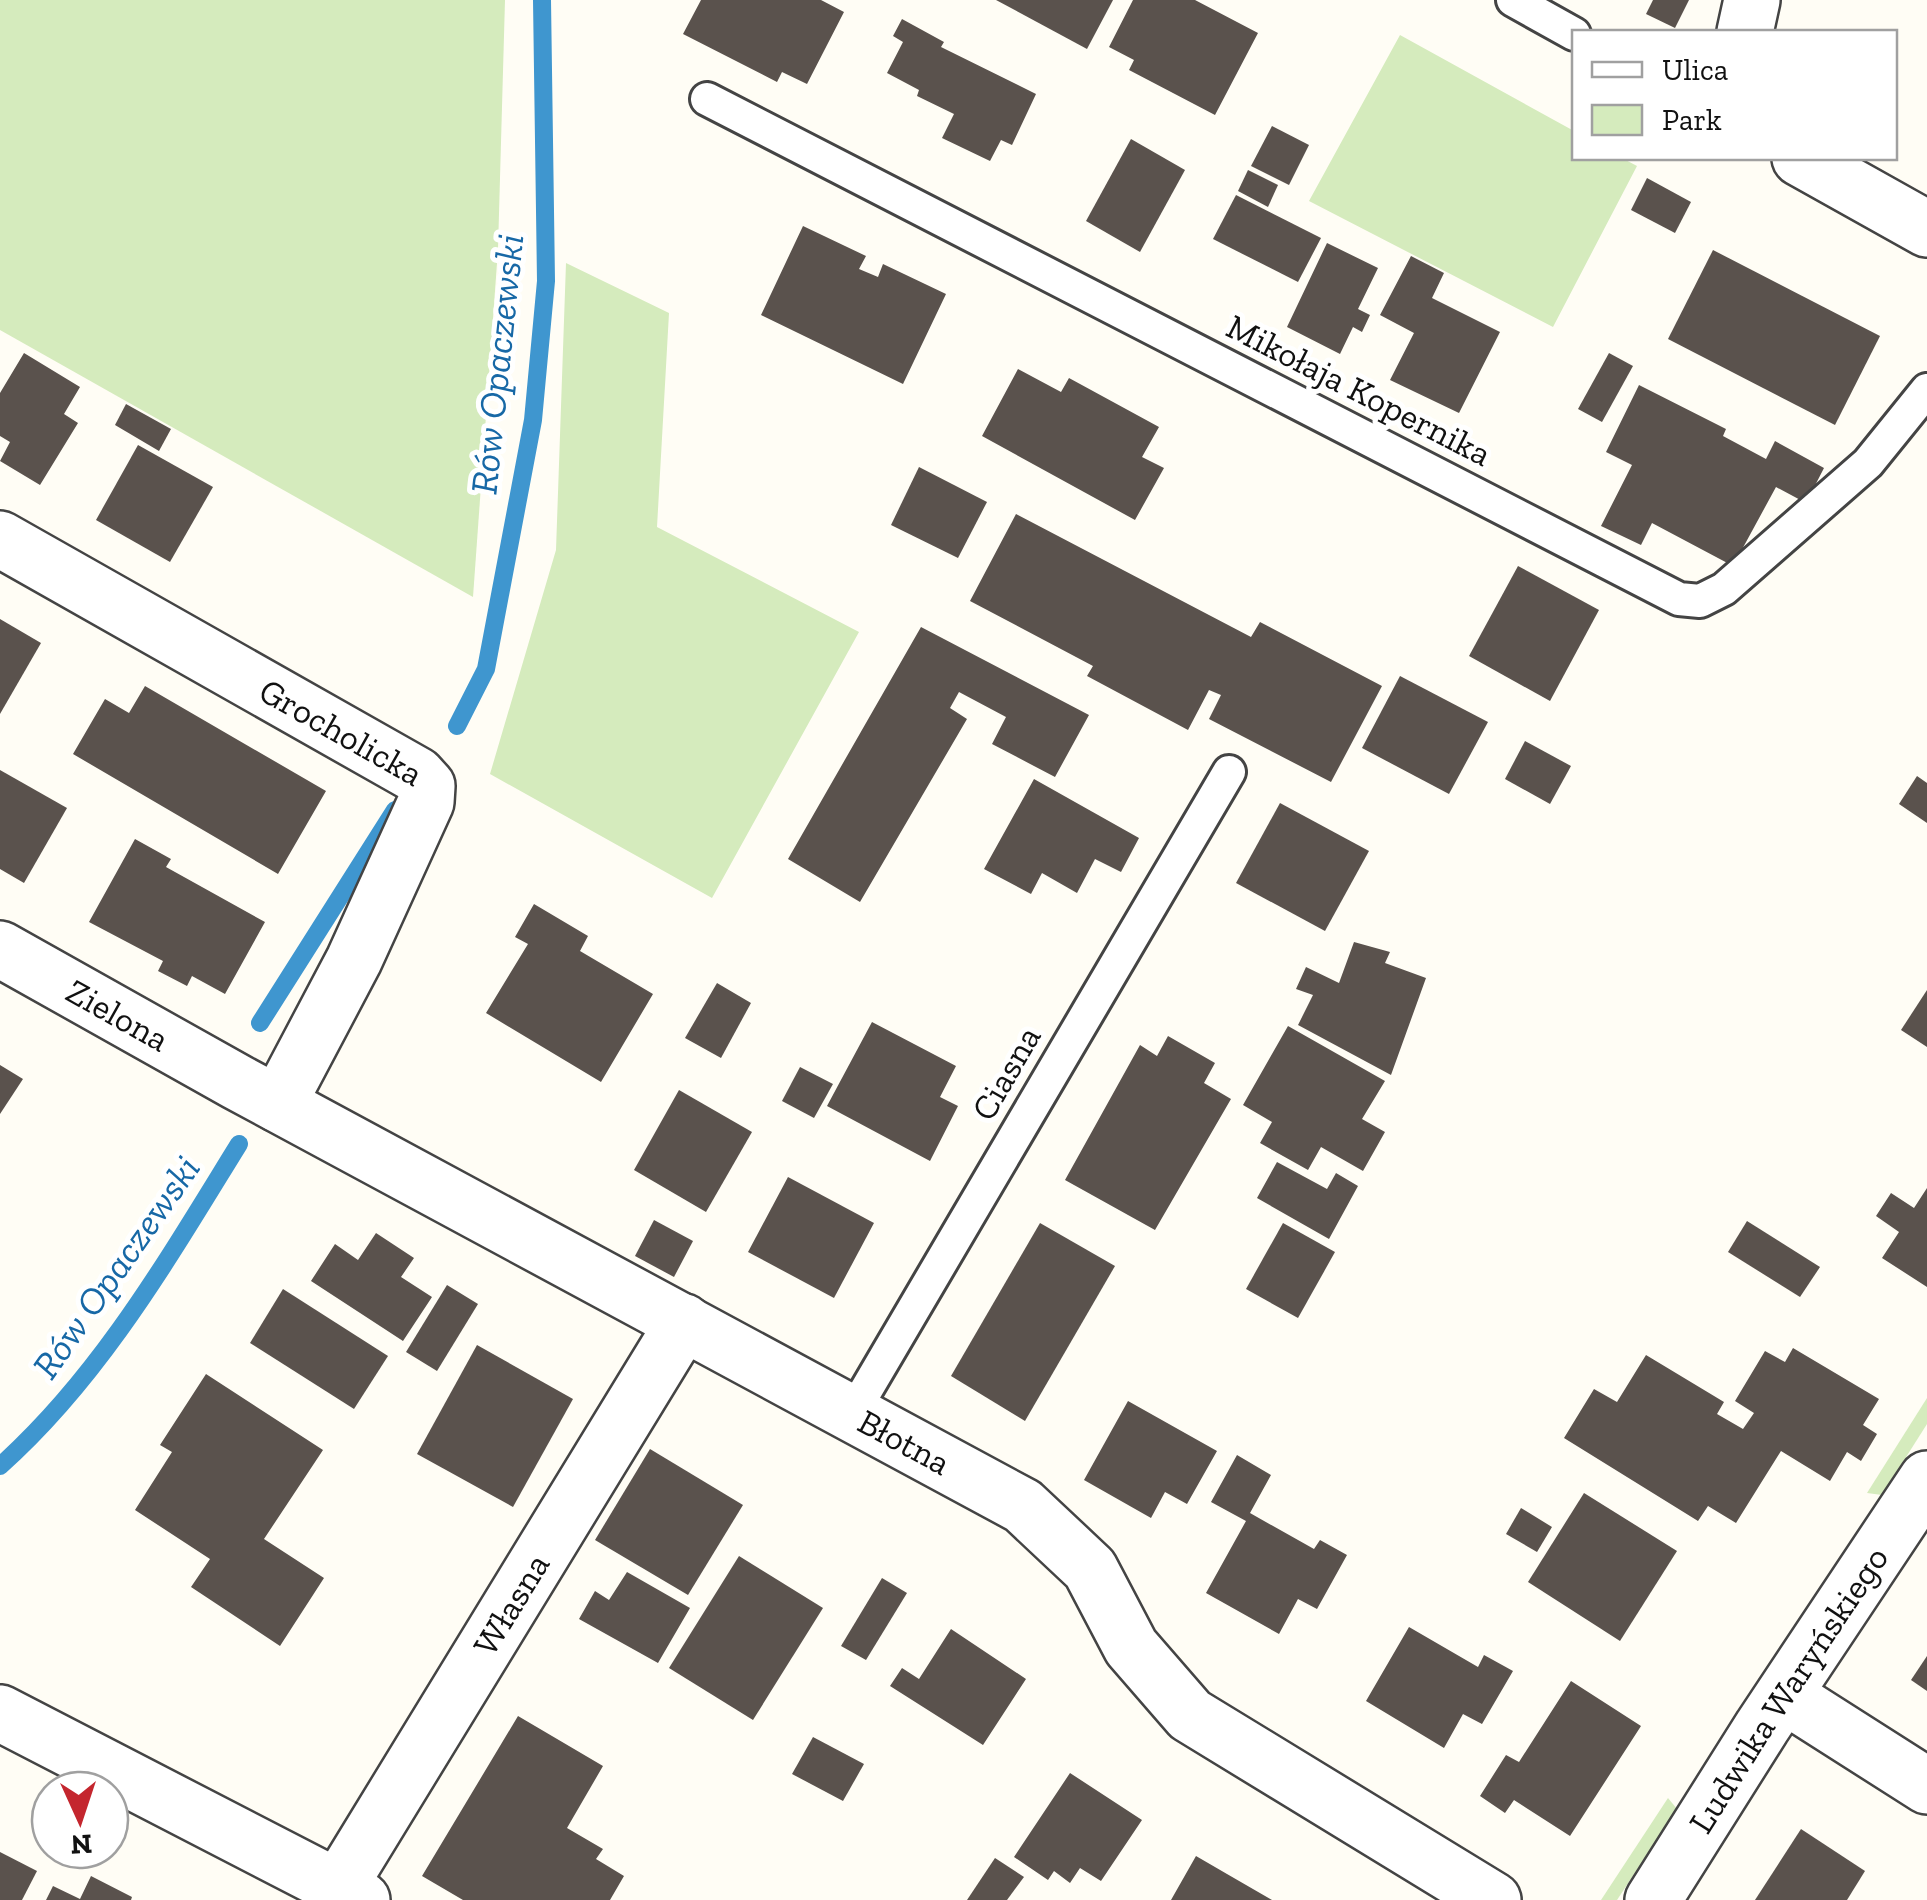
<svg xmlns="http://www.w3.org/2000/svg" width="1927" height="1900" font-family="'Zilla Slab',serif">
<rect width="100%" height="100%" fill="#fffdf5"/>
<!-- green -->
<g fill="#d5ebbd">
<polygon points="0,0 505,0 498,249 473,597 0,330"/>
<polygon points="1400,35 1574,131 1574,158 1622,158 1637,166 1553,327 1309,201"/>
<polygon points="566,263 669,313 657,527 859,632 712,898 490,774 556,550"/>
<polygon points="1927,1398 1927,1424 1882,1495 1867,1493"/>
<polygon points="1668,1798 1677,1809 1617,1900 1601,1900"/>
</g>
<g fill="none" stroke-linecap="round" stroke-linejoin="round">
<!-- stream -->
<g stroke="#3f96cf" stroke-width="18">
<polyline points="457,726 486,669 533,420 546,281 542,0"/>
<polyline points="260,1023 395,810"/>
<path d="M0,1466C100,1377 169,1257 239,1144"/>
</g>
</g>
<!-- building -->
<g fill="#5a524d">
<polygon points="701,0 821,0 844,12 807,84 782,72 777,82 683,34"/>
<polygon points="996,0 1113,0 1087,49"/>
<polygon points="1133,0 1195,0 1258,33 1215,115 1129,70 1134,60 1109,47"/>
<polygon points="1653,0 1689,0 1675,28 1646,14"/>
<polygon points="902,19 944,42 941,47 1036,94 1012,145 1001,140 990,161 942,138 954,114 917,96 919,90 887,73 903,42 893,36"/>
<polygon points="1272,126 1309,145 1289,185 1251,166"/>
<polygon points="1131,139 1185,170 1140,252 1086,221"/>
<polygon points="1248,170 1278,185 1268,207 1238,191"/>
<polygon points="1647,178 1691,202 1675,233 1631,210"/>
<polygon points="1236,195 1321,238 1298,282 1213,239"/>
<polygon points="803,226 866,256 859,269 878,277 883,264 946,294 903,384 761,315"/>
<polygon points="1327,243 1378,268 1358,309 1370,315 1362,332 1353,327 1340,354 1287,327"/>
<polygon points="1713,250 1880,336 1835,425 1668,339"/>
<polygon points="1411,256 1444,273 1432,298 1500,332 1459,413 1390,380 1414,333 1380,315"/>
<polygon points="24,353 80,387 64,414 78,423 40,485 0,461 10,442 0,436 0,393"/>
<polygon points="1609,353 1633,366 1602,422 1578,409"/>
<polygon points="1018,369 1061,392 1069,378 1159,427 1142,457 1164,468 1135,520 982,436"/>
<polygon points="1639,385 1726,429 1723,436 1766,459 1775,441 1824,468 1806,503 1776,487 1733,566 1652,523 1641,545 1601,526 1632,465 1606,452"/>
<polygon points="126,404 171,429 159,451 115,425"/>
<polygon points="138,445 213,487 170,562 96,520"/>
<polygon points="919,467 987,502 958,558 891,525"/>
<polygon points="1016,514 1251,637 1260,622 1382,686 1331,782 1209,719 1221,695 1209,690 1188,730 1087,676 1093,666 970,601"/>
<polygon points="1518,566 1599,610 1550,701 1469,656"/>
<polygon points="0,619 41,643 0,714"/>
<polygon points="921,627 1089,715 1055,777 992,744 1006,717 959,692 950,708 967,719 860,902 788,859"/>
<polygon points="1400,676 1488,722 1449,794 1362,748"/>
<polygon points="145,686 326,791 278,874 73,754 105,699 129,713"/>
<polygon points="1525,741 1571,766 1550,804 1505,779"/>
<polygon points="0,770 67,808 24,883 0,869"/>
<polygon points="1917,776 1927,783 1927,823 1899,804"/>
<polygon points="1034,779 1139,838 1121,872 1095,859 1077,893 1042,873 1031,894 984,869"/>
<polygon points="1280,803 1369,851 1325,931 1236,883"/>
<polygon points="135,839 171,859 166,867 265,922 225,994 192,976 187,986 158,971 163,961 89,922"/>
<polygon points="534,904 588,936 580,951 653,994 601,1082 486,1013 528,944 515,937"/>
<polygon points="1354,942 1390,952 1385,963 1426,978 1391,1075 1298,1025 1313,995 1296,989 1306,967 1339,983"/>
<polygon points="717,983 751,1003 721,1058 685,1038"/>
<polygon points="1927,990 1927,1047 1901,1030"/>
<polygon points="872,1022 956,1066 940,1097 958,1106 930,1161 827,1106"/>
<polygon points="1288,1026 1385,1081 1362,1119 1385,1132 1363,1171 1321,1147 1308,1170 1260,1143 1272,1122 1243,1105"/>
<polygon points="1168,1036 1215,1063 1204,1083 1231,1099 1155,1230 1065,1180 1140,1045 1157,1056"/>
<polygon points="0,1065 23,1079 0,1114"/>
<polygon points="800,1067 833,1084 814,1118 782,1101"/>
<polygon points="679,1090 752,1132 706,1212 634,1170"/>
<polygon points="1277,1162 1327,1189 1336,1173 1358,1186 1329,1239 1257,1198"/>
<polygon points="788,1177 874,1223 834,1298 748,1252"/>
<polygon points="1927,1188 1927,1287 1882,1258 1899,1232 1876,1216 1891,1193 1914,1208"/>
<polygon points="654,1220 693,1241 674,1277 635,1256"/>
<polygon points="1747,1221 1820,1267 1800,1297 1728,1252"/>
<polygon points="1040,1223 1115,1266 1025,1421 951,1376"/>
<polygon points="1283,1223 1335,1252 1298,1318 1246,1289"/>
<polygon points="376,1233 414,1258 401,1277 432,1297 403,1341 311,1281 335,1244 358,1260"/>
<polygon points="447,1285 478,1304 437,1371 406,1352"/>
<polygon points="283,1289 388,1356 354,1409 250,1343"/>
<polygon points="477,1345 573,1399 513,1507 417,1454"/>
<polygon points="1793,1348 1879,1399 1863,1425 1877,1434 1861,1461 1847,1452 1830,1481 1781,1451 1736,1523 1708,1506 1698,1521 1564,1438 1594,1389 1617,1402 1646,1355 1724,1402 1717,1414 1743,1429 1754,1413 1735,1401 1765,1351 1785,1362"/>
<polygon points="206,1374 323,1450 264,1539 324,1578 280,1646 191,1587 210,1559 135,1510 172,1452 160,1445"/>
<polygon points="1128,1401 1217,1451 1187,1504 1165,1492 1151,1518 1084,1480"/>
<polygon points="650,1449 743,1505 688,1595 595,1540"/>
<polygon points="1237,1455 1271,1475 1250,1513 1314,1549 1320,1540 1347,1555 1317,1609 1298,1599 1279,1634 1206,1593 1246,1521 1211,1502"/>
<polygon points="1584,1493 1677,1551 1620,1641 1528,1582"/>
<polygon points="1521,1508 1552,1527 1537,1552 1506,1534"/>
<polygon points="739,1556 823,1608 753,1720 669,1668"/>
<polygon points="627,1572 690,1608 658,1663 579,1619 595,1591 609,1600"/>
<polygon points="882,1578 907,1593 866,1660 841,1646"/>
<polygon points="1409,1627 1478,1667 1484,1655 1513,1671 1482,1724 1463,1714 1444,1748 1366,1701"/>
<polygon points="951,1629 1026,1679 983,1745 890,1686 902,1668 919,1679"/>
<polygon points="1927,1656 1927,1691 1911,1680"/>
<polygon points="1571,1681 1641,1726 1570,1836 1514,1800 1505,1813 1480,1796 1506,1755 1519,1762"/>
<polygon points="518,1716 603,1766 567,1828 603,1849 596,1859 624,1876 610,1900 463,1900 422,1876"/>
<polygon points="813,1737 864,1764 843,1801 792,1774"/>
<polygon points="1070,1773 1142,1820 1101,1881 1080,1868 1070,1883 1054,1871 1048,1880 1014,1857"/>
<polygon points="1801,1829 1865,1871 1847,1900 1755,1900"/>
<polygon points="0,1852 37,1871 22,1900 0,1900"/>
<polygon points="1196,1856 1227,1874 1272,1900 1171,1900"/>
<polygon points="995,1858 1024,1877 1007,1900 967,1900"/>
<polygon points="91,1876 132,1897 131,1900 46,1900 53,1886 80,1899"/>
</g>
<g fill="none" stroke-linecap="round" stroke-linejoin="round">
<defs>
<g id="service">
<polyline points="1513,0 1574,34"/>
<polyline points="707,99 1679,599 1700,601 1724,589 1868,463 1927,390"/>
<polyline points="852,1414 1229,772"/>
</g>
<g id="minor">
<polyline points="1745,32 1752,0"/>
<polyline points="1800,158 1927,229"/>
<path id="s1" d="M0,539L417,775L427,786L426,802L354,960L278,1104"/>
<path id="s2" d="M0,949L237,1082L1023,1506L1090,1569L1131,1647L1190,1715L1493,1900"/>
<polyline points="1784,1695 1927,1786"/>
<polyline points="0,1713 362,1900"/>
<path id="s3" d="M339,1886L684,1322"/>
<path id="s4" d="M1653,1900L1762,1727L1927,1479"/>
</g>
</defs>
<!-- service casing -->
<use href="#service" stroke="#444" stroke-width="38"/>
<!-- minor casing -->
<use href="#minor" stroke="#444" stroke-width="60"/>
<!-- service -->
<use href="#service" stroke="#fff" stroke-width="32"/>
<!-- minor -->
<use href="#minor" stroke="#fff" stroke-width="55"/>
</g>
<g text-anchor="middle" stroke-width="10" stroke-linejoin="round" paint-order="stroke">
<!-- street labels -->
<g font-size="35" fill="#111" stroke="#fff">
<text transform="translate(1359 390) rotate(27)" y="12">Mikołaja Kopernika</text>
<text dy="12" stroke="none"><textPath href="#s1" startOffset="392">Grocholicka</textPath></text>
<text dy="12" stroke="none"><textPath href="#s2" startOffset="135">Zielona</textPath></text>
<text transform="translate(1006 1073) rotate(-60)" y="12">Ciasna</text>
<text dy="12" stroke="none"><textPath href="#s2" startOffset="1030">Błotna</textPath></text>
<text dy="12" stroke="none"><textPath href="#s3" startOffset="330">Własna</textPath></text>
<text dy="12" stroke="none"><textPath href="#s4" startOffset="250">Ludwika Waryńskiego</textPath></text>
</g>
<!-- water labels -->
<g font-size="38" font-style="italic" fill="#1768a6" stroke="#fff">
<text transform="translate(497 364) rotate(-84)" y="13">Rów Opaczewski</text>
<text transform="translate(116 1267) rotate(-55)" y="13">Rów Opaczewski</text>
</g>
</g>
<!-- legend -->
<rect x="1572" y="30" width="325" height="130" fill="#ffffff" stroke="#a0a0a0" stroke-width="2.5"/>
<rect x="1592" y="62" width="50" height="15" fill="#ffffff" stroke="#a0a0a0" stroke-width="2.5"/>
<text x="1662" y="80" font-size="30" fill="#111111">Ulica</text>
<rect x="1592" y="105" width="50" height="30" fill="#d5ebbd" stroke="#a0a0a0" stroke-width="2.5"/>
<text x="1662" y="130" font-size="30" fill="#111111">Park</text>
<!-- north arrow -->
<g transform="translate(80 1820) rotate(177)"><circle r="48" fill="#ffffff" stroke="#a0a0a0" stroke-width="2.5"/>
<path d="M0-8L18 38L0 25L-18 38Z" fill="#c4262e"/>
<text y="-15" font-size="28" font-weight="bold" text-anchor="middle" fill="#111111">N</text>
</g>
</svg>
